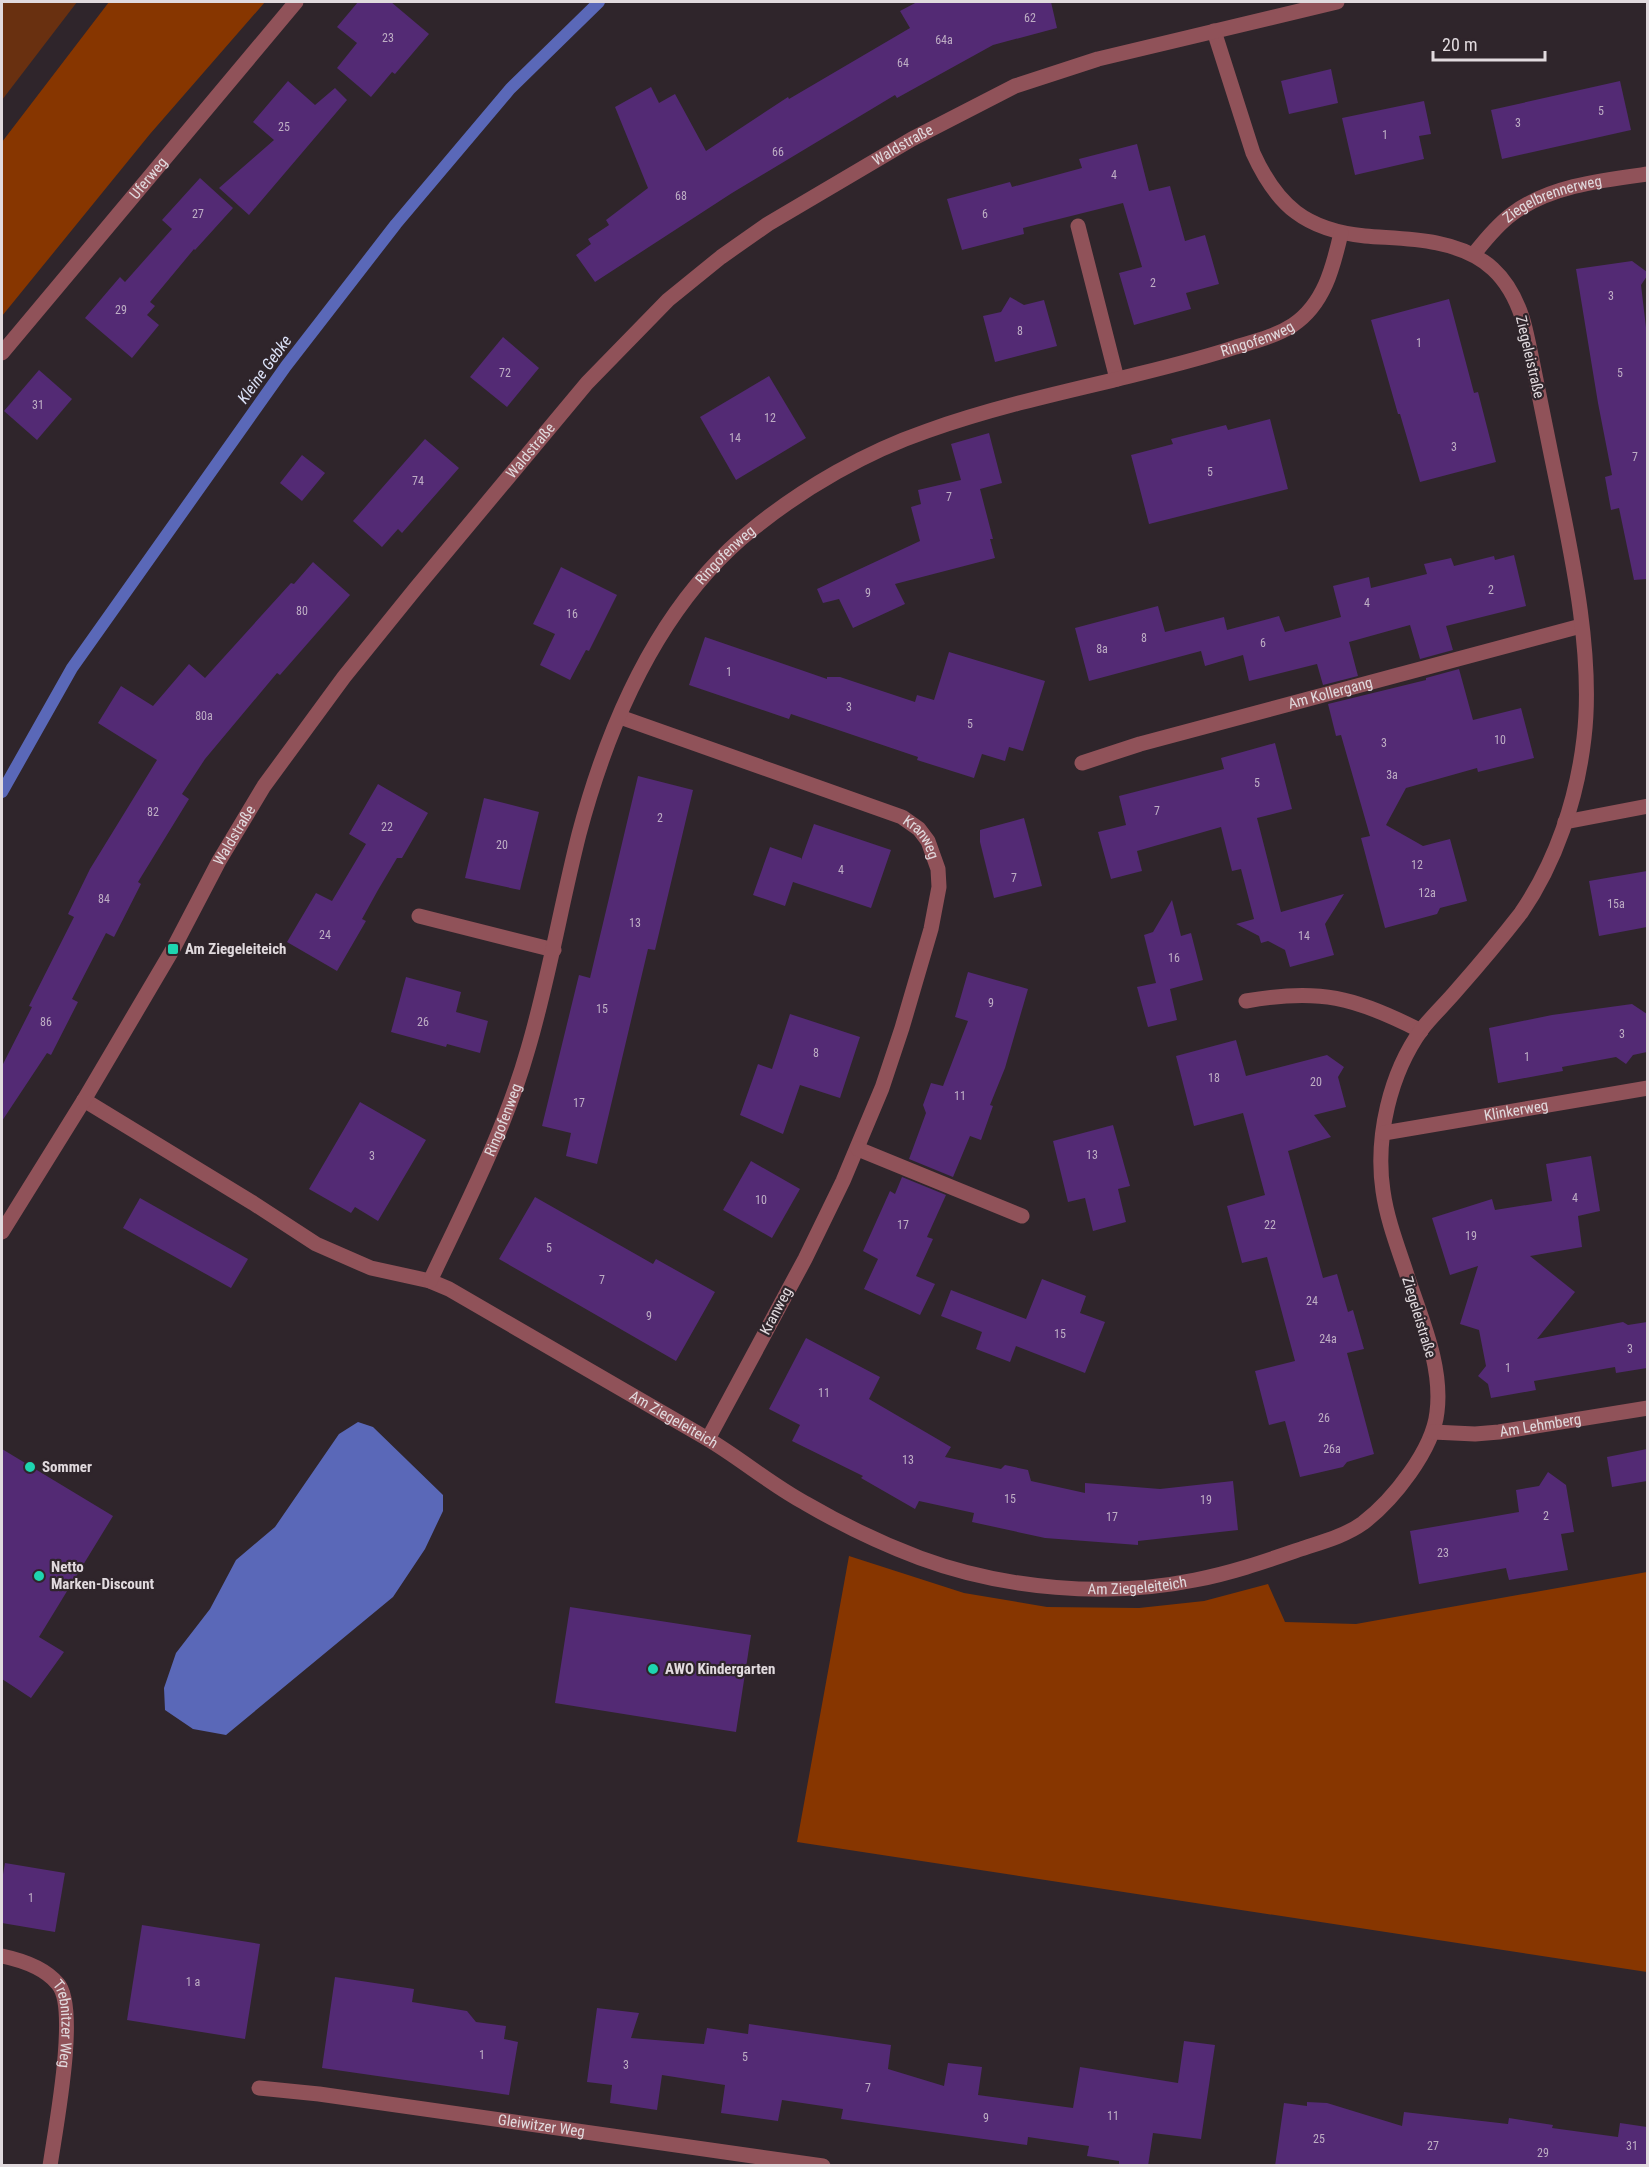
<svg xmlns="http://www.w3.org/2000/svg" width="1649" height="2167" font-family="'Roboto Condensed',sans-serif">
<rect width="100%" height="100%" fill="#2f252b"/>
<!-- green -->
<polygon fill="#693010" points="2,2 77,2 2,100"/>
<!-- forest -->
<g fill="#873600">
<polygon points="109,2 265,2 150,134 2,316 2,142"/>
<polygon points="849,1556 964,1593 1047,1607 1139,1608 1204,1601 1268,1584 1285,1622 1356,1624 1647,1572 1647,1972 797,1842"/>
</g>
<!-- water -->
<polygon fill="#5a68b8" points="358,1422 373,1427 443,1495 443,1511 425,1549 393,1597 226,1735 193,1729 165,1710 164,1688 176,1653 210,1609 236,1560 275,1527 339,1434"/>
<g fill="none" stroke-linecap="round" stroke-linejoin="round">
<!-- stream -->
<polyline stroke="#5a68b8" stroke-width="12" points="2,792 72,668 286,366 396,224 510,89 599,2"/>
</g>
<!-- building -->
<g fill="#532a74">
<polygon points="358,2 391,2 429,34 395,74 392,72 371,97 337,68 357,43 337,27"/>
<polygon points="917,2 1051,2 1057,28 993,45 897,98 895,95 732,193 595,282 576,255 591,244 588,239 609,225 606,220 648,188 615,107 651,87 659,103 675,94 706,151 788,97 789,99 910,28 900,11"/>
<polygon points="1331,69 1338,103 1289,114 1281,81"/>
<polygon points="288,81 315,105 335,88 347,100 249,215 219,188 274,140 253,122"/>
<polygon points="1620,81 1631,130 1502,159 1491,110"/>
<polygon points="1424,101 1431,134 1419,136 1424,159 1355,175 1342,118"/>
<polygon points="1137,144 1149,191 1170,186 1185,241 1205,235 1219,284 1186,293 1191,309 1134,325 1119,273 1142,267 1123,203 1023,228 1024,234 962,250 947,199 1010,182 1012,187 1082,168 1079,159"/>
<polygon points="200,178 233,208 195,250 194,249 150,302 155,306 147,315 159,325 132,358 85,318 120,277 125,282 172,229 162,220"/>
<polygon points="1632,261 1647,272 1647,276 1641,285 1647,336 1647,579 1634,580 1619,508 1611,510 1605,477 1612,475 1598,403 1576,269"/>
<polygon points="1010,297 1024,305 1044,300 1057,346 995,362 983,316 1001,312"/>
<polygon points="1449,299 1474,393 1478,392 1496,462 1420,482 1400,414 1398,414 1371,320"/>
<polygon points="503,337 539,368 507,407 470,377"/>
<polygon points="39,370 72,399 37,440 4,411"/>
<polygon points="769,376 806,438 736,480 700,417"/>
<polygon points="1270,419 1288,489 1149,524 1131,455 1173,444 1171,439 1226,425 1228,430"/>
<polygon points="989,433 1002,483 980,489 993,539 990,539 995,558 895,584 905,604 853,628 839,599 823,603 817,589 920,541 911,507 921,504 918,490 961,480 951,444"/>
<polygon points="425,439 459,468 402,533 398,529 382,547 353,521"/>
<polygon points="302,455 325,473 302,501 280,483"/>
<polygon points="1514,555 1526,606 1446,626 1453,650 1420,659 1410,625 1349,642 1358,676 1323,685 1317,664 1249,681 1243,655 1205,666 1201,651 1089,681 1075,628 1158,606 1165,632 1224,617 1227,630 1279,616 1285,632 1341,617 1333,586 1369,577 1371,588 1427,574 1424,564 1451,558 1454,566 1494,556 1495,560"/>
<polygon points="313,562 350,595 280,675 277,673 205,759 182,794 189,799 138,882 141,884 114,937 106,933 72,999 78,1002 51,1055 47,1053 2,1121 2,1066 32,1007 29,1006 74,917 68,914 90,869 157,760 98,723 121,686 153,706 189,664 205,678 291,583 294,584"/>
<polygon points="561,567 617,595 589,651 586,650 570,680 540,665 555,634 533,624"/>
<polygon points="705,637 827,679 827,677 840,677 915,702 917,695 934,700 949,652 1045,681 1023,751 1009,747 1005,761 982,754 974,778 917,760 918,757 791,714 789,719 689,685"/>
<polygon points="1459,669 1473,720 1521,708 1534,758 1478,772 1477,768 1406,788 1386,825 1423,846 1450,839 1467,901 1440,908 1437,914 1385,928 1361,838 1370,836 1341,735 1336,736 1328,704 1426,680 1426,678"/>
<polygon points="1275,743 1292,809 1257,818 1281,912 1344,894 1325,924 1334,955 1290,967 1285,950 1268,941 1261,943 1259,936 1236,924 1254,919 1241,869 1232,871 1221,827 1137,851 1142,871 1111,879 1098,832 1126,825 1119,796 1224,769 1221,758"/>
<polygon points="638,776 693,790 655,950 648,949 597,1164 566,1156 571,1133 542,1126 579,975 590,978"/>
<polygon points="378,784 428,813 402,858 397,858 378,890 362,919 366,921 337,971 287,942 316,893 332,901 366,844 349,834"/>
<polygon points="484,798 539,812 520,890 465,878"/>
<polygon points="1024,818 1042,886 994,898 980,842 980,830"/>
<polygon points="814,824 891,850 871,908 793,882 785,906 753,895 770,847 801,858 801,860"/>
<polygon points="1647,871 1647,927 1599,936 1589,881"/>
<polygon points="1172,900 1181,936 1191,933 1203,980 1170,989 1177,1020 1148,1027 1137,987 1156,983 1144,935 1153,932"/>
<polygon points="968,972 1028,989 1005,1068 990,1105 993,1106 981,1140 970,1136 953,1177 909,1159 926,1113 923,1105 931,1083 943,1086 968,1021 955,1017"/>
<polygon points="406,977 461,992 456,1012 488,1021 480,1053 447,1044 446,1047 391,1032"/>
<polygon points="1632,1004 1647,1014 1647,1052 1633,1055 1626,1064 1616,1057 1562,1067 1563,1071 1498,1083 1489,1028 1552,1015"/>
<polygon points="790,1014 860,1037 840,1098 800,1085 783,1134 740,1115 758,1064 772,1069"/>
<polygon points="1236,1040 1246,1076 1327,1055 1344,1067 1338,1077 1346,1107 1314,1115 1331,1137 1288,1151 1323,1278 1337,1274 1348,1312 1353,1310 1364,1349 1347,1353 1374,1454 1347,1462 1343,1467 1300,1477 1285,1421 1269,1425 1255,1371 1295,1361 1267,1257 1242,1263 1227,1206 1265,1195 1243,1113 1194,1126 1176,1056"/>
<polygon points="360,1102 426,1140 378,1221 355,1207 351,1213 309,1189"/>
<polygon points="1113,1125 1130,1186 1118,1189 1126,1222 1093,1231 1085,1198 1068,1202 1053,1141"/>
<polygon points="1591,1156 1600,1211 1578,1216 1582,1247 1530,1256 1575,1292 1537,1339 1623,1322 1628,1325 1647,1322 1647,1368 1616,1373 1615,1367 1534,1381 1536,1390 1491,1398 1488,1384 1478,1376 1486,1366 1479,1330 1460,1324 1478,1266 1450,1275 1432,1218 1492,1199 1495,1210 1552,1201 1546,1164"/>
<polygon points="751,1161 800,1189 772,1238 723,1210"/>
<polygon points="902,1177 946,1195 927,1237 933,1239 916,1276 935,1284 920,1315 864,1289 878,1259 863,1251 890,1191 895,1194"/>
<polygon points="535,1197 653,1264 656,1259 715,1292 676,1361 499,1259"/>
<polygon points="140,1198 248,1259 231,1288 123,1228"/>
<polygon points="1042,1279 1086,1296 1080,1313 1105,1322 1085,1373 1016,1346 1010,1362 976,1349 982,1332 941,1316 951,1290 1026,1319"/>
<polygon points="806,1338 880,1377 869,1399 951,1447 945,1457 1001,1469 1005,1465 1028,1470 1031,1481 1085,1493 1085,1483 1160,1489 1233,1481 1238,1530 1138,1541 1138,1545 1045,1538 972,1522 974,1513 919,1501 915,1509 861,1478 863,1476 792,1441 800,1425 769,1409"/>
<polygon points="2,1449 113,1516 39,1637 64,1652 31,1698 2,1679"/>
<polygon points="1647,1449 1647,1481 1612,1487 1607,1457"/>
<polygon points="1548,1472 1566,1485 1574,1532 1561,1534 1568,1570 1509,1580 1506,1568 1419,1584 1410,1531 1519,1512 1516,1490 1539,1486"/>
<polygon points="570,1607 751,1635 736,1732 555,1703"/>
<polygon points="5,1863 65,1873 55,1932 2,1923 2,1880"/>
<polygon points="142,1925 260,1944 245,2039 127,2020"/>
<polygon points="335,1977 414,1989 412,2002 467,2011 476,2022 506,2026 504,2039 518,2042 509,2095 322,2068"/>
<polygon points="597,2008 639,2013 631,2038 704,2044 707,2028 748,2034 749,2024 891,2045 888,2069 944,2086 948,2063 982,2067 978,2095 1073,2108 1080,2067 1178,2083 1184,2041 1215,2045 1201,2139 1153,2133 1148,2166 1119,2166 1119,2161 1087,2156 1089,2146 1028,2137 1027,2145 875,2124 841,2119 843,2109 782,2100 778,2121 721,2113 725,2085 662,2075 657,2110 610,2103 612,2085 587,2082"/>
<polygon points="1307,2102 1327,2103 1402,2126 1404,2112 1508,2124 1509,2118 1553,2125 1552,2128 1618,2137 1620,2123 1647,2127 1647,2166 1275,2166 1284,2103 1307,2106"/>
</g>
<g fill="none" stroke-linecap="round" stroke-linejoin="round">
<!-- street -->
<g stroke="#905259" stroke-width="15">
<polyline points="1078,226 1117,379"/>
<path id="s1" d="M1474,254C1485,240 1497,225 1512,214C1549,186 1603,180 1648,174"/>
<path id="s2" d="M2,353L296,2"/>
<path id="s3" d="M620,717L902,817L919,829L928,841L938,869L939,887L931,929L902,1028L882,1088L843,1181L805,1259L708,1439"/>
<path id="s4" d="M1082,763L1140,744L1581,626"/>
<polyline points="1565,822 1648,806"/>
<polyline points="419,916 554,950"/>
<path d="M1246,1001C1319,988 1355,997 1421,1031"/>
<path id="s5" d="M84,1100L253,1203L316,1244L371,1268L430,1281L449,1289C534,1339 620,1388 706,1438C740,1458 770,1484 805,1503C841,1524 880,1543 920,1558C1004,1589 1107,1598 1195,1580C1232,1573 1266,1561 1301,1549C1322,1542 1345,1536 1363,1523C1393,1500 1433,1450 1437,1412C1443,1365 1420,1316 1406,1272C1397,1245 1387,1219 1383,1191C1375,1137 1390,1073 1422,1029C1432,1016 1445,1004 1456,991C1478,966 1500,940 1521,913C1556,862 1577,799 1584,738C1595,647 1567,534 1549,444C1543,414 1537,384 1531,355C1528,342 1526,329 1522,317C1516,299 1506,281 1493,269C1477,254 1457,247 1437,243C1413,238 1389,238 1365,236C1306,230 1277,206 1253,153L1214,31"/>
<path id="s6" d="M1384,1133L1648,1088"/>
<polyline points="858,1149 1022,1216"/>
<path id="s7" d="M2,1232L84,1100L173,949L219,861L264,786L344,677L416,588L587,383L668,300L721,257L768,224L912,139L1015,86L1098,59L1337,2"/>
<path id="s8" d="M430,1281C466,1205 505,1130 528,1049C549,978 561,905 579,834C609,721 661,602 754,528C805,487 866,452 927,431C989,409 1054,394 1118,379C1158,369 1197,360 1236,347C1256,341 1276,336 1293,325C1324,304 1333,268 1341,233"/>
<path id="s9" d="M1433,1432L1475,1434L1499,1432L1648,1408"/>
<path id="s10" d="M2,1956C21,1960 45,1968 58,1984C79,2008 55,2131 50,2166"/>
<path id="s11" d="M259,2088L319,2094L823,2166"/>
</g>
</g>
<!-- markers -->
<g fill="#1ed5b0" stroke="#2f252b" stroke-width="2">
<rect x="167" y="943" width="12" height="12" rx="3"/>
<circle cx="30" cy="1467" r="6"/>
<circle cx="39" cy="1576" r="6"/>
<circle cx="653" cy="1669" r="6"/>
</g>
<g text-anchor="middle" stroke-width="4.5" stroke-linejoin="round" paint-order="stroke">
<!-- number labels -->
<g font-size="12" fill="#beaec4">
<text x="1030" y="22">62</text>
<text x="388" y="42">23</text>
<text x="944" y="44">64a</text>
<text x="903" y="67">64</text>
<text x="1601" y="115">5</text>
<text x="1518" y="127">3</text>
<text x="284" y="131">25</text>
<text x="1385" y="139">1</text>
<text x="778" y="156">66</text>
<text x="1114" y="179">4</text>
<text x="681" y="200">68</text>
<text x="198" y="218">27</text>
<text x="985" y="218">6</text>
<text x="1153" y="287">2</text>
<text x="1611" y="300">3</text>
<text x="121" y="314">29</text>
<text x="1020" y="335">8</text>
<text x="1419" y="347">1</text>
<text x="505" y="377">72</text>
<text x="1620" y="377">5</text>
<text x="38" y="409">31</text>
<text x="770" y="422">12</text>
<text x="735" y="442">14</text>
<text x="1454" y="451">3</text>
<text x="1635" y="461">7</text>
<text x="1210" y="476">5</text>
<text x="418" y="485">74</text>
<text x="949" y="501">7</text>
<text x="1491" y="594">2</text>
<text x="868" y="597">9</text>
<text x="1367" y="607">4</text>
<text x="302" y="615">80</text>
<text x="572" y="618">16</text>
<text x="1144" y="642">8</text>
<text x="1263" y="647">6</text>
<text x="1102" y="653">8a</text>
<text x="729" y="676">1</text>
<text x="849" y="711">3</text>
<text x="204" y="720">80a</text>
<text x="970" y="728">5</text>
<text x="1500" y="744">10</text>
<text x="1384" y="747">3</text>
<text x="1392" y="779">3a</text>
<text x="1257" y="787">5</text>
<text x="1157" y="815">7</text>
<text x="153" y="816">82</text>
<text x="660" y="822">2</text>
<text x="387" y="831">22</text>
<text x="502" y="849">20</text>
<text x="1417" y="869">12</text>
<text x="841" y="874">4</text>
<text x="1014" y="882">7</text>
<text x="1427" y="897">12a</text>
<text x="104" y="903">84</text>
<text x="1616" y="908">15a</text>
<text x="635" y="927">13</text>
<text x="325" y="939">24</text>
<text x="1304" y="940">14</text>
<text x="1174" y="962">16</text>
<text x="991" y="1007">9</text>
<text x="602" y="1013">15</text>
<text x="46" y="1026">86</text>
<text x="423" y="1026">26</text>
<text x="1622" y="1038">3</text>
<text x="816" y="1057">8</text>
<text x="1527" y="1061">1</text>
<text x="1214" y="1082">18</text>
<text x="1316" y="1086">20</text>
<text x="960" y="1100">11</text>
<text x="579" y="1107">17</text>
<text x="1092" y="1159">13</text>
<text x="372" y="1160">3</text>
<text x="1575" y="1202">4</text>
<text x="761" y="1204">10</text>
<text x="903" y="1229">17</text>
<text x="1270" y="1229">22</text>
<text x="1471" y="1240">19</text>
<text x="549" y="1252">5</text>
<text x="602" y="1284">7</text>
<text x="1312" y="1305">24</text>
<text x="649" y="1320">9</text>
<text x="1060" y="1338">15</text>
<text x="1328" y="1343">24a</text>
<text x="1630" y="1353">3</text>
<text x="1508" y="1372">1</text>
<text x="824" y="1397">11</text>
<text x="1324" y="1422">26</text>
<text x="1332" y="1453">26a</text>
<text x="908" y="1464">13</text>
<text x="1010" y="1503">15</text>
<text x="1206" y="1504">19</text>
<text x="1546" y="1520">2</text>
<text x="1112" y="1521">17</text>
<text x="1443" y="1557">23</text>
<text x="31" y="1902">1</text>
<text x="193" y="1986">1 a</text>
<text x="482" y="2059">1</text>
<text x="745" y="2061">5</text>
<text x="626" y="2069">3</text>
<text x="868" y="2092">7</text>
<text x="1113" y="2120">11</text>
<text x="986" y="2122">9</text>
<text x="1319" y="2143">25</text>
<text x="1433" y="2150">27</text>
<text x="1632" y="2150">31</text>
<text x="1543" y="2157">29</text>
</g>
<!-- street labels -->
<g font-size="15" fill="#e1dade" stroke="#2f252b">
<text dy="5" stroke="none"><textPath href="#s7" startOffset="1432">Waldstraße</textPath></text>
<text dy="5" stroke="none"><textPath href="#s2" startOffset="228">Uferweg</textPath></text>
<text dy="5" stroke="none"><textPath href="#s1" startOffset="99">Ziegelbrennerweg</textPath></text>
<text dy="5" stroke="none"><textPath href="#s8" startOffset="1374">Ringofenweg</textPath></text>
<text transform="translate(1530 357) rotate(77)" y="5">Ziegeleistraße</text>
<text dy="5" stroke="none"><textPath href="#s7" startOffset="946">Waldstraße</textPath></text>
<text dy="5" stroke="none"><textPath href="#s8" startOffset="792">Ringofenweg</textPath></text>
<text dy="5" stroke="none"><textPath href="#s4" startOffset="258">Am Kollergang</textPath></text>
<text dy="5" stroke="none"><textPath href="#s7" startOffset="460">Waldstraße</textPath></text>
<text dy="5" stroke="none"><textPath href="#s3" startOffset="328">Kranweg</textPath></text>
<text dy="5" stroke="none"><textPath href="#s6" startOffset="134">Klinkerweg</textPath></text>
<text dy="5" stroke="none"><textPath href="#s8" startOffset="177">Ringofenweg</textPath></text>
<text transform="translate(776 1311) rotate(-62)" y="5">Kranweg</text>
<text transform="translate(1419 1317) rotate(73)" y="5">Ziegeleistraße</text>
<text dy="5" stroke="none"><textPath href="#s5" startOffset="674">Am Ziegeleiteich</textPath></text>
<text dy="5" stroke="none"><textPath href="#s9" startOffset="108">Am Lehmberg</textPath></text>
<text dy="5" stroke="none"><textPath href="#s5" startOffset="1178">Am Ziegeleiteich</textPath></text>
<text dy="5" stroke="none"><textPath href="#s10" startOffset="105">Trebnitzer Weg</textPath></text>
<text dy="5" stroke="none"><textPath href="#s11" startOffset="285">Gleiwitzer Weg</textPath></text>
</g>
<!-- poi labels -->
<g font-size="15" font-weight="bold" fill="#e1dade" stroke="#2f252b" text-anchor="start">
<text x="185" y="954">Am Ziegeleiteich</text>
<text x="42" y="1472">Sommer</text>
<text x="51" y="1572">Netto<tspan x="51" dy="17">Marken-Discount</tspan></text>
<text x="665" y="1674">AWO Kindergarten</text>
</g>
<!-- water labels -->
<g font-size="16" font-style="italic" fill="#dbe1f7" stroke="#2f252b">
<text transform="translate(264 369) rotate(-54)" y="6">Kleine Gebke</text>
</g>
</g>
<!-- border -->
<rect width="1649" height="2167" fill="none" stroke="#e1dade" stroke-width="6"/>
<!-- scale -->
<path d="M1433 51v9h112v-9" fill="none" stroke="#e1dade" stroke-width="3"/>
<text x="1442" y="51" font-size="18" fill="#e1dade" stroke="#2f252b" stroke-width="4.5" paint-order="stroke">20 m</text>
</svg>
